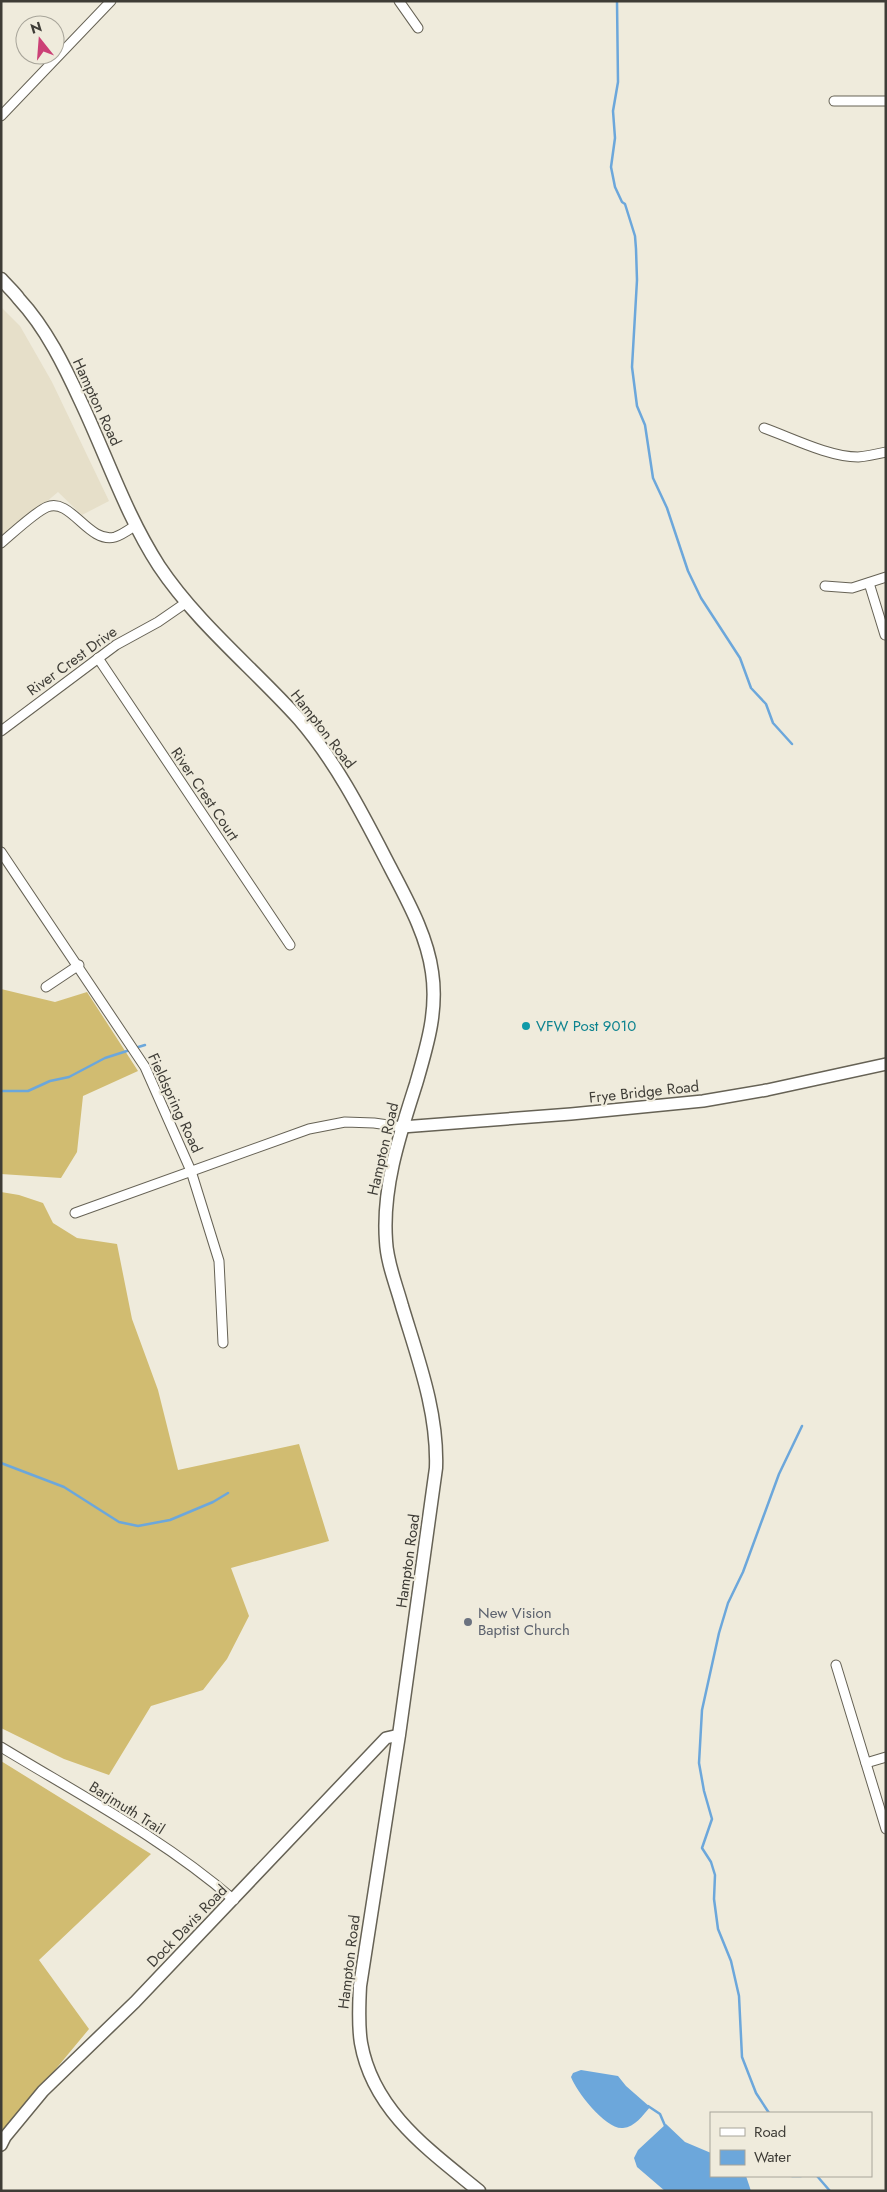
<svg xmlns="http://www.w3.org/2000/svg" width="887" height="2192" font-family="Jost,sans-serif">
<rect width="100%" height="100%" fill="#efebdc"/>
<!-- built -->
<polygon fill="#e6dfc9" points="1,307 20,326 52,382 109,501 82,515 58,492 1,540"/>
<!-- forest -->
<g fill="#d1bc71">
<polygon points="1,989 55,1002 87,992 138,1071 83,1096 77,1152 61,1178 1,1174"/>
<polygon points="1,1192 19,1195 43,1203 53,1223 77,1238 117,1244 132,1319 158,1390 178,1470 299,1444 329,1541 231,1568 249,1616 227,1659 203,1690 151,1706 109,1775 64,1759 1,1728"/>
<polygon points="1,1761 151,1854 39,1960 89,2029 1,2135"/>
</g>
<!-- water -->
<g fill="#6ca7db">
<path d="M581,2070L618,2076L626,2086L650,2107C643,2115 635,2127 623,2128C606,2130 576,2091 571,2077L573,2073Z"/>
<polygon points="666,2124 685,2142 711,2153 711,2176 746,2176 751,2191 665,2191 637,2167 634,2158 638,2150"/>
</g>
<g fill="none" stroke-linecap="round" stroke-linejoin="round">
<!-- stream -->
<g stroke="#6ca7db" stroke-width="2.5">
<polyline points="617,1 618,82 613,111 615,138 611,167 615,187 622,202 625,204 635,236 636,249 637,280 632,367 637,406 645,425 653,478 667,508 688,571 701,598 740,658 751,688 766,704 773,723 792,744"/>
<polyline points="135,1048 145,1045"/>
<polyline points="1,1091 28,1091 50,1081 69,1077 105,1058 130,1050"/>
<polyline points="1,1463 64,1487 119,1522 138,1526 170,1520 213,1502 228,1493"/>
<polyline points="648,2106 660,2114 666,2128"/>
<polyline points="769,2113 756,2093 742,2057 739,1996 731,1961 718,1929 714,1899 715,1875 711,1862 702,1848 712,1819 704,1791 699,1763 702,1710 719,1633 728,1603 743,1572 779,1474 802,1426"/>
<polyline points="792,2176 801,2176"/>
<polyline points="817,2176 830,2191"/>
</g>
<defs>
<g id="minor">
<polyline points="399,1 418,28"/>
<polyline points="834,101 886,101"/>
<polyline points="1,116 111,1"/>
<path d="M764,428C792,438 829,457 858,457C868,456 877,454 886,452"/>
<path d="M1,543C13,533 35,512 47,507C71,497 88,544 115,537C122,535 130,529 136,525"/>
<polyline points="869,583 885,635"/>
<polyline points="825,586 852,588 886,577"/>
<polyline points="98,658 290,945"/>
<polyline points="1,731 116,645 158,622 187,602"/>
<polyline points="1,852 145,1067 191,1171 219,1261 223,1343"/>
<polyline points="46,987 79,965"/>
<polyline points="75,1213 309,1129 345,1122 374,1123 402,1127"/>
<polyline points="836,1665 886,1829"/>
<path d="M1,1747C80,1795 164,1839 234,1900"/>
<polyline points="866,1763 886,1757"/>
</g>
<g id="tertiary">
<polyline points="402,1127 571,1114 703,1101 767,1090 886,1064"/>
<polyline points="1,2145 5,2137 43,2091 135,2002 386,1738 399,1735"/>
</g>
<path id="secondary" d="M1,279C7,286 14,292 19,299C46,328 65,367 81,402C107,457 126,515 159,566C197,623 253,668 299,719C337,763 363,815 390,867C407,900 427,935 432,972C438,1011 427,1046 416,1084C400,1134 382,1187 386,1241C387,1263 396,1284 402,1306C418,1359 438,1412 436,1468L399,1735L360,1986C359,2005 358,2025 361,2043C373,2111 429,2150 479,2191"/>
</defs>
<!-- minor casing -->
<use href="#minor" stroke="#666255" stroke-width="11"/>
<!-- tertiary casing -->
<use href="#tertiary" stroke="#666255" stroke-width="14"/>
<!-- secondary casing -->
<use href="#secondary" stroke="#666255" stroke-width="15"/>
<!-- minor -->
<use href="#minor" stroke="#fff" stroke-width="9"/>
<!-- tertiary -->
<use href="#tertiary" stroke="#fff" stroke-width="11"/>
<!-- secondary -->
<use href="#secondary" stroke="#fff" stroke-width="12"/>
</g>
<!-- markers -->
<circle fill="#0f9aa8" stroke="#efebdc" stroke-width="2" cx="526" cy="1026" r="5"/>
<circle fill="#6b7280" stroke="#efebdc" stroke-width="2" cx="468" cy="1622" r="5"/>
<g text-anchor="middle" stroke-width="4.5" stroke-linejoin="round" paint-order="stroke">
<!-- street labels -->
<g font-size="15" fill="#3e3c36" stroke="#efebdc">
<text transform="translate(97 402) rotate(65)" y="5">Hampton Road</text>
<text transform="translate(72 661) rotate(-36)" y="5">River Crest Drive</text>
<text transform="translate(323 729) rotate(52)" y="5">Hampton Road</text>
<text transform="translate(205 794) rotate(56)" y="5">River Crest Court</text>
<text transform="translate(644 1092) rotate(-6)" y="5">Frye Bridge Road</text>
<text transform="translate(175 1103) rotate(65)" y="5">Fieldspring Road</text>
<text transform="translate(383 1149) rotate(-77)" y="5">Hampton Road</text>
<text transform="translate(408 1561) rotate(-82)" y="5">Hampton Road</text>
<text transform="translate(127 1808) rotate(32)" y="5">Barjmuth Trail</text>
<text transform="translate(187 1926) rotate(-46)" y="5">Dock Davis Road</text>
<text transform="translate(349 1962) rotate(-83)" y="5">Hampton Road</text>
</g>
<!-- culture labels -->
<g font-size="15" fill="#0d838f" stroke="#efebdc" text-anchor="start">
<text x="536" y="1031">VFW Post 9010</text>
</g>
<!-- worship labels -->
<g font-size="15" fill="#5b616d" stroke="#efebdc" text-anchor="start">
<text x="478" y="1618">New Vision<tspan x="478" dy="17">Baptist Church</tspan></text>
</g>
</g>
<!-- border -->
<rect width="887" height="2192" fill="none" stroke="#3e3c36" stroke-width="5"/>
<!-- legend -->
<rect x="710" y="2112" width="162" height="65" fill="#efebdc" stroke="#a8a59a"/>
<rect x="720" y="2128" width="25" height="8" fill="#ffffff" stroke="#a8a59a"/>
<text x="754" y="2137" font-size="15" fill="#3e3c36">Road</text>
<rect x="720" y="2150" width="25" height="15" fill="#6ca7db" stroke="#a8a59a"/>
<text x="754" y="2162" font-size="15" fill="#3e3c36">Water</text>
<!-- north arrow -->
<g transform="translate(40 40) rotate(343)"><circle r="24" fill="#efebdc" stroke="#a8a59a"/>
<path d="M0-4L9 19L0 12L-9 19Z" fill="#cb4076"/>
<text y="-8" font-size="14" font-weight="bold" text-anchor="middle" fill="#3e3c36">N</text>
</g>
</svg>
